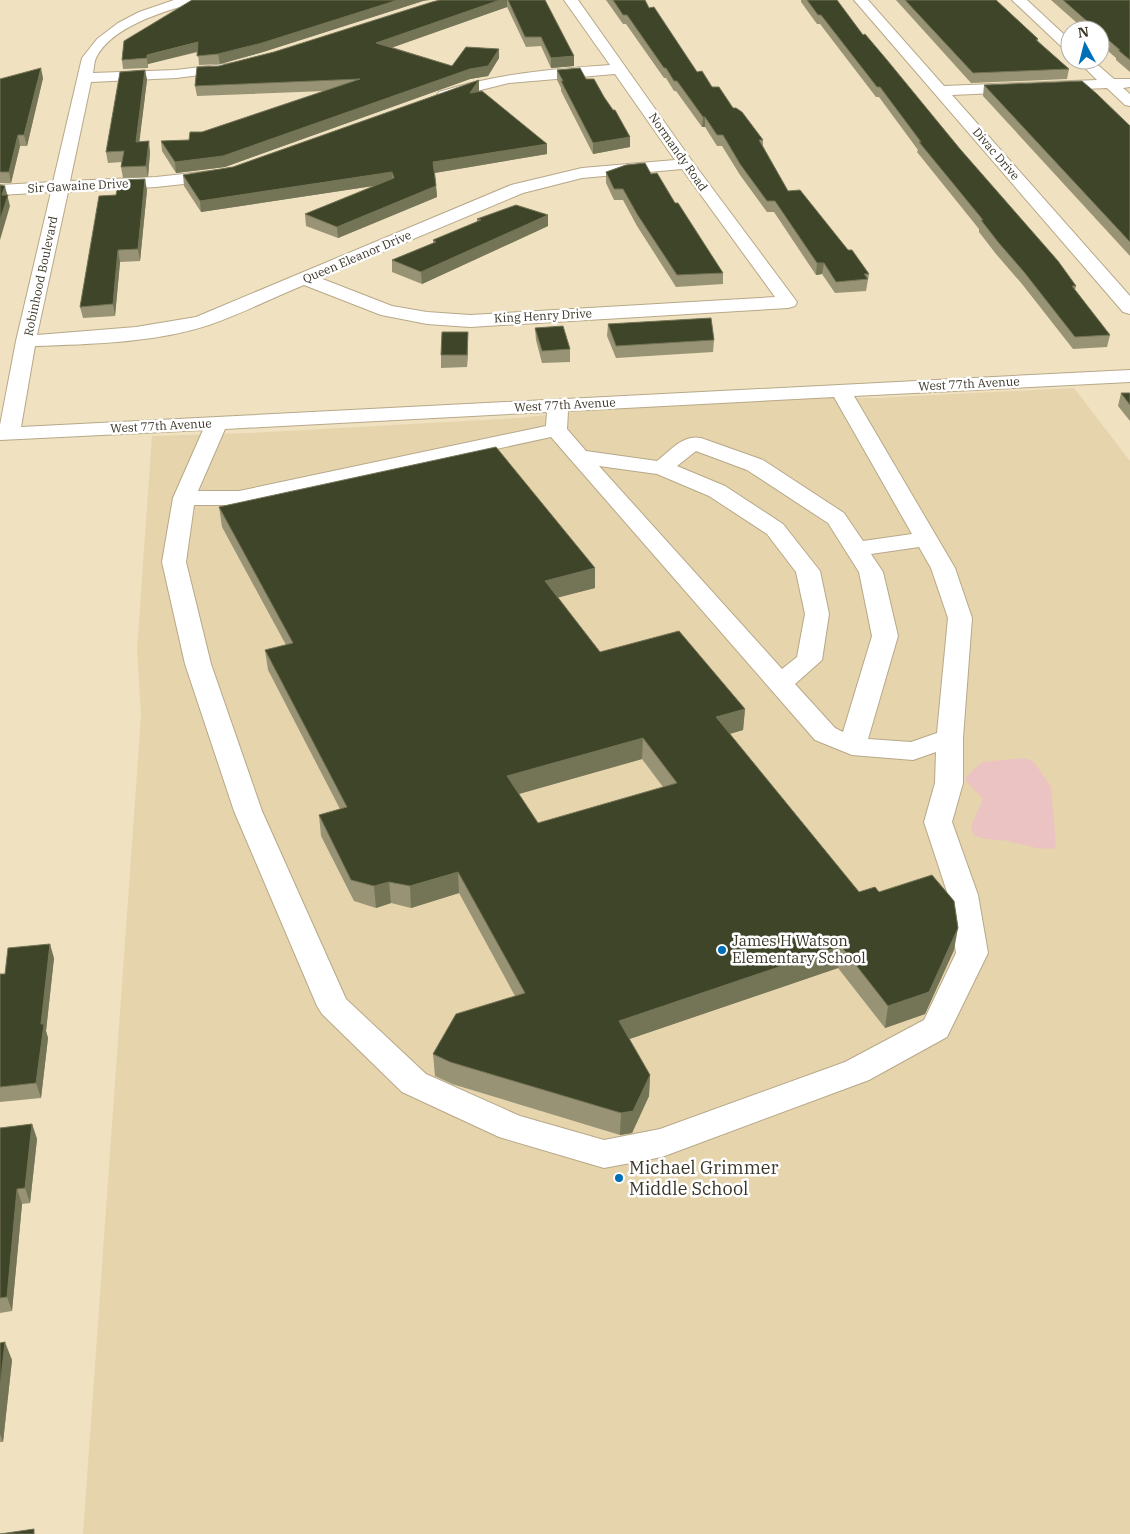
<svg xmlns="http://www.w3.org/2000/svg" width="1130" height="1534" font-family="'IBM Plex Serif',serif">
<rect width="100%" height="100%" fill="#f0e1c0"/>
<!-- built -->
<polygon fill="#e6d4ac" points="1074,388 1130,461 1130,1534 83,1534 141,716 137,649 152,436 251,433 517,418 627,407 799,398 876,398"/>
<!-- green -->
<polygon fill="#ebc3c2" points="1023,758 1033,761 1051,787 1056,846 1053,849 1037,848 1008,841 980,838 973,834 971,826 983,799 966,781 966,777 982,762"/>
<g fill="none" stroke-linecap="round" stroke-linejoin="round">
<defs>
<g id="minor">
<path d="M174,0H195L193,3C162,12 111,27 96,58C94,62 94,69 93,73L176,70L233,63L238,64L240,67L238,70L233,71L176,78L91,82L70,181L156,177L220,170L226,172L228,175L226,178L220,180L156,187L68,192L37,335L136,327L196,317L511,185L582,168L675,160L615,74L509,83L444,99L439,98L437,95L439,92C495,74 551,69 610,65L564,0H578L692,161L797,302L795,306L788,308L470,327L427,324L381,315L304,285C272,298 241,314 209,325C154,343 92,344 35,346L21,427L1130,370V382L854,396L955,568L972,618L963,738V783L952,822L978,895L988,953L947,1037L869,1080L662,1157L604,1168L499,1137L402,1092L322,1014L317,1006L234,811L185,664L162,562L173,498L203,430L0,440V425L16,341L51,192L0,195V185L53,182L82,58L97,39L118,23L139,12ZM682,169L775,297L470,315L427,312L392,306L320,278L523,193L582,178ZM834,397L912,534L863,541L844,513L763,460L701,438C683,434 670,451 657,461L586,451L567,429L568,411ZM547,412L546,426L239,491H198L225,429ZM551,437L815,740L852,755L913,760L936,752L935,783L924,822L948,895L956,953L924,1020L845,1062L660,1129L604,1140L520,1116L426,1074L346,999L262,811L211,664L186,562L194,505H239ZM696,451L747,470L828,523L859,572L872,636L843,732L835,728L795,684L822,660L829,614L820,571L783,524L725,486L677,466ZM599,466L657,474L709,496L767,534L796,572L805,614L797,657L782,669ZM919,547L931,568L948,618L937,733L911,742L868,739L898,636L883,572L871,554Z"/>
<polygon points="854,0 868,0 944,86 1097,80 1077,60 1092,60 1114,79 1130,79 1130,87 1123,88 1130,94 1130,106 1125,105 1107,88 952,95 1130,296 1130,314 1123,312"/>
<polygon points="1012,0 1027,0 1070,40 1070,51 1065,50"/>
</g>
</defs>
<!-- minor casing -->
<use href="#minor" stroke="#b7a889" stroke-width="2"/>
<!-- minor -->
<use href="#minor" fill="#fff" fill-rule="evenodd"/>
</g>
<!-- wall -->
<g fill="#989374" fill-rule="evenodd">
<polygon points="440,0 545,0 574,66 551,68 541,46 526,47 507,7 392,47 452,66 499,49 499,58 488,76 470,79 225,167 176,173 162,151 161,141 189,140 202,132 325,91 197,96 195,86 219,66 274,52"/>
<polygon points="606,0 645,0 649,8 697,72 763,140 763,146 788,191 848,250 869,274 866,291 835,293 822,274 816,275 774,212 767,212 740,175 722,146 717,146 705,127 702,127 676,91 674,91 666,78 664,78 626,24 623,24"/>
<polygon points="801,0 807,0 863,35 1076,286 1075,290 1110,335 1107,347 1073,349 1022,284 996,254 979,232 979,229 917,152 918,150 879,97 876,97 820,24 817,24 801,2"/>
<polygon points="896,0 996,0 1038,39 1038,41 1069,69 1067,79 971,83"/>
<polygon points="1051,0 1130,0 1130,72 1116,60 1116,58 1100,44 1100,30 1085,30"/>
<polygon points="423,1 263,52 220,64 199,65 198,52 148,64 148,68 123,69 122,60"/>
<polygon points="145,70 147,80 139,142 150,152 148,177 123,178 121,167 122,162 108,163 106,152"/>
<polygon points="557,70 586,79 604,97 630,137 630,147 593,154 561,91 561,88 557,80"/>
<polygon points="43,78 27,146 20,146 11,183 0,183 0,79"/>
<polygon points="479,80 479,90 478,92 547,144 547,154 435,173 437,197 338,238 306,226 305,214 373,186 201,212 184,186 183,175 233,167"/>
<polygon points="984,85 1130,126 1130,256 983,96"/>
<polygon points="606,172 651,174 675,203 723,273 723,284 676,287 637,226 623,200 614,200 606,183"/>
<polygon points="147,190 140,261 120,262 115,316 83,318 80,307 116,195"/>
<polygon points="477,219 548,226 422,284 392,272 392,260 433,243 433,240 477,222"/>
<polygon points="608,324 714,340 713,352 616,358 607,336"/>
<polygon points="535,328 570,349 570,362 542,363 536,340"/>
<polygon points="468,344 467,367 441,368 441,355"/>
<polygon points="1121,393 1130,393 1130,421 1118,406"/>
<path d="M219,507L595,568V588L558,597L600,652L745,709L743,730L730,734L859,892H879L954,950L925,1014L885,1028L838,968L629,1039L650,1075L649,1096L632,1133L620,1135L452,1084L435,1076L433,1054L515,996L459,893L411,908L391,903L376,908L354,901L321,836L319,815L340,809L268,670L265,650L286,645L222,527ZM642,759L663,787L538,823L519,794Z"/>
<polygon points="54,958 46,1031 48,1038 41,1098 0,1102 0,974 5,974"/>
<polygon points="32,1124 37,1139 30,1203 22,1204 12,1311 0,1313 0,1128"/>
<polygon points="0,1343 12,1360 3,1442 0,1442"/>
</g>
<!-- shaded-wall -->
<g fill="#747456">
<polygon points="398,0 430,0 423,1 263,52 220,64 218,54"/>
<polygon points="500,0 507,0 507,7 377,53 376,43"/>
<polygon points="198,42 199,51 148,64 148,68 147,58 147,55"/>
<polygon points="499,49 499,58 488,76 470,79 225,167 176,173 175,162 223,156"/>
<polygon points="574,56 574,66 551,68 551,58"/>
<polygon points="41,68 43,78 27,146 24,135"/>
<polygon points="145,70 147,80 138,153 136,142"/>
<polygon points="479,80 479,90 471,104 470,93"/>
<polygon points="703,117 705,117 705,127 702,127"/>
<polygon points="18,135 20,146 11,183 9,172"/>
<polygon points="630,137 630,147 593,154 593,143"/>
<polygon points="149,141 150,152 148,177 146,166"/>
<polygon points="547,144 547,154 434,173 433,162"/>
<polygon points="392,172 393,183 201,212 200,201"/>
<polygon points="145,179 147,190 140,261 138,249"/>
<polygon points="5,186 10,206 0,240 0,220 2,195"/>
<polygon points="436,186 437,197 338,238 337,227"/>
<polygon points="548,215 548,226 422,284 421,272"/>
<polygon points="118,250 120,262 115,316 113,304"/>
<polygon points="817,263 824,263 822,274 816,275"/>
<polygon points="468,332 468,344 467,367 467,355"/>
<polygon points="595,568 595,588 545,601 545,581"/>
<polygon points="745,709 743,730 715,738 716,717"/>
<polygon points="643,738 642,759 508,797 507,776"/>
<polygon points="458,872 459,893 411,908 410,886"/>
<polygon points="389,882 391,903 376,908 374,886"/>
<polygon points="958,928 954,950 925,1014 885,1028 888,1006"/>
<polygon points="50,944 54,958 46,1031 48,1038 41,1098 36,1083 41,1024"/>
<polygon points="841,946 838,968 618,1043 619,1021"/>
<polygon points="650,1075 649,1096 632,1133 620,1135 621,1113"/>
<polygon points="32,1124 37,1139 30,1203 25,1188"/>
<polygon points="17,1189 22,1204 12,1311 7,1297"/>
<polygon points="5,1342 12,1360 3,1442 0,1434 0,1388"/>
</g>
<!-- building -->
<g fill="#3f4529" stroke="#747456" fill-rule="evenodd">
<polygon points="192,0 398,0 262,43 218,54 197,56 198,42 147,55 147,58 122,60 124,41"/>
<polygon points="440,0 500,0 376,43 452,66 466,47 499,49 488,66 470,69 223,156 175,162 161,141 189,140 190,132 202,132 360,79 195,86 197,67 219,66 274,52 432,2"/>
<polygon points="508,0 545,0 574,56 551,58 541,37 525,37"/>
<polygon points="613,0 645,0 649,8 654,7 697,72 702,71 712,87 719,87 733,108 736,108 742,112 763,140 759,140 788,191 800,190 848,250 852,250 869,274 864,274 868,279 836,282 824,263 817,263 775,201 767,201 740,164 723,135 717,135 705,117 703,117 677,81 674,81 666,68 664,68 627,15 623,15"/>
<polygon points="807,0 837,0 863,35 865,34 887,60 960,149 1058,261 1076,286 1072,286 1110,335 1075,337 1024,272 998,242 981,220 983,220 919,142 921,142 880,87 877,87 821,15 818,15"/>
<polygon points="905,0 996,0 1038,39 1036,40 1069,69 973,73"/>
<polygon points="1063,0 1130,0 1130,60 1118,50 1120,50 1100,33 1100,30 1097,30"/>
<polygon points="41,68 24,135 18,135 9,172 0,172 0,79"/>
<polygon points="580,68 586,79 594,79 604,97 613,110 615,110 630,137 593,143 561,81 563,81 557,70"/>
<polygon points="145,70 136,142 149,141 146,166 121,167 124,151 106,152 120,72"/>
<polygon points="479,80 470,93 482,91 547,144 433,162 436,186 337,227 305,214 394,178 392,172 200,201 183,175 233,167"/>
<polygon points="1082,81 1097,94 1130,126 1130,242 984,85"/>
<polygon points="645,163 651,174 657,173 675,203 678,203 723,273 677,275 637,214 623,189 614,189 606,172 626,165"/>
<polygon points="145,179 138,249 118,250 113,304 80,307 99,196 116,195 119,180"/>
<polygon points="0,185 5,186 2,195 8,195 0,220"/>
<polygon points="516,205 548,215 421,272 392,260 436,242 433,240 481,220 477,219"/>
<polygon points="711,318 714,340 616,346 608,324"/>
<polygon points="563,326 570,349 542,351 535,328"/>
<polygon points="442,332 468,332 467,355 441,355"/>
<polygon points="1121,393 1130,393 1130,405"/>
<path d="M496,447L595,568L545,581L600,652L679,631L745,709L716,717L859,892L875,887L879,892L932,875L954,901L958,928L929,992L888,1006L841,946L619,1021L650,1075L633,1111L621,1113L450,1062L433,1054L456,1014L525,993L458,872L410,886L389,882L374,886L351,880L319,815L347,807L265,650L293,643L219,507ZM643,738L677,783L538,823L507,776Z"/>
<polygon points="50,944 41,1024 44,1024 36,1083 0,1087 0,974 5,974 8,948"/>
<polygon points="32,1124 25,1188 17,1189 7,1297 0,1298 0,1128"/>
<polygon points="5,1342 0,1388 0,1343"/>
<polygon points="34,1529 34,1534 0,1534"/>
</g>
<!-- markers -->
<g fill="#006fba" stroke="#fff" stroke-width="2">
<circle cx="722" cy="950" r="5"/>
<circle cx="619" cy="1178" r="5"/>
</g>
<g text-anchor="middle" stroke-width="5" stroke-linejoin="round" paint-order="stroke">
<!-- far-street labels -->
<g font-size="12" fill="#3c3629" stroke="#fff">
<text transform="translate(678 152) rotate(55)" y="4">Normandy Road</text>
<text transform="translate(996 154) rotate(49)" y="4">Divac Drive</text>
<text transform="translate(78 186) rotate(-3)" y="4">Sir Gawaine Drive</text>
<text transform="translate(357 257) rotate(-23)" y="4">Queen Eleanor Drive</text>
<text transform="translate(41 276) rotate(-78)" y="4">Robinhood Boulevard</text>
<text transform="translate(543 316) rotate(-3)" y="4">King Henry Drive</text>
<text transform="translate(969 384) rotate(-3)" y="4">West 77th Avenue</text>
<text transform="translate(565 405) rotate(-3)" y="4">West 77th Avenue</text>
<text transform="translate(161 426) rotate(-3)" y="4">West 77th Avenue</text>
</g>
<!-- poi labels -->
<g font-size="15" fill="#3c3629" stroke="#fff" text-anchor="start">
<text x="732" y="946">James H Watson<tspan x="732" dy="17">Elementary School</tspan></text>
</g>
<!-- near-poi labels -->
<g font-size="18" fill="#3c3629" stroke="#fff" text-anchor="start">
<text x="629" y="1174">Michael Grimmer<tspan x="629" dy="21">Middle School</tspan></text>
</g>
</g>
<!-- north arrow -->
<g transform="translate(1085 45) rotate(353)"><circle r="24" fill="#ffffff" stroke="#b1afa9"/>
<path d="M0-4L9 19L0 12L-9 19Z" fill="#006fba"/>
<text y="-8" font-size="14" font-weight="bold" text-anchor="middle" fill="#3c3629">N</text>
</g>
</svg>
